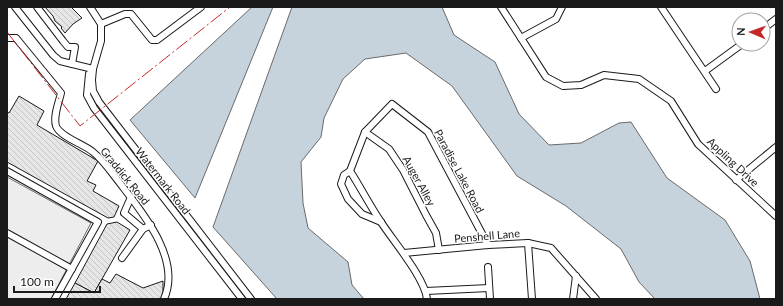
<svg xmlns="http://www.w3.org/2000/svg" width="783" height="306" font-family="Lato,sans-serif">
<defs>
<pattern id="building-back-hatch" width="6" height="6" patternUnits="userSpaceOnUse"><rect width="6" height="6" fill="#e6e6e6"/><path d="M-1 5l2 2M0 0l6 6M5-1l2 2" fill="none" stroke="#c5c5c5"/></pattern>
</defs>
<rect width="100%" height="100%" fill="#fff"/>
<!-- parking -->
<polygon fill="#ededed" stroke="#6a6a6a" points="7,177 91,223 51,299 7,299"/>
<!-- water -->
<g fill="#c6d2dc" stroke="#6a6a6a">
<polygon points="252,7 273,7 195,198 130,120"/>
<polygon points="292,7 442,7 454,35 495,62 519,114 549,145 581,143 619,123 631,122 667,178 725,220 750,261 760,299 655,299 639,282 621,249 566,206 517,176 452,86 406,53 365,59 343,79 324,118 321,137 301,162 303,203 308,228 348,262 352,285 364,299 277,299 213,227"/>
</g>
<!-- building -->
<g fill="url(#building-back-hatch)" stroke="#1a1a1a">
<polygon points="45,7 71,7 82,18 73,24 65,33 61,28 62,27 55,21 53,16"/>
<polygon points="19,96 44,111 37,125 98,161 87,181 96,185 93,191 119,206 114,217 108,218 7,162 7,112 9,113"/>
<polygon points="117,222 130,230 94,293 75,283 107,224"/>
<polygon points="116,274 143,288 163,281 163,295 161,299 66,299 75,283 94,293 102,279 110,283"/>
</g>
<g fill="none" stroke-linecap="round" stroke-linejoin="round">
<defs>
<g id="minor">
<polyline points="15,7 53,55 60,61 93,69"/>
<polyline points="37,7 63,41 68,47 75,47 72,64"/>
<polyline points="90,7 101,24 101,41 93,69 92,80 93,91 99,102 251,299"/>
<polyline points="501,7 546,77 563,86 581,85 604,75 639,79 671,101 698,144 776,216"/>
<polyline points="661,7 716,89"/>
<polyline points="101,24 125,14 131,14 152,40 157,40 201,7"/>
<polyline points="763,29 776,19"/>
<path d="M7,38H16L61,93C59,102 53,116 56,126C60,137 84,144 93,152C103,160 111,172 119,182C142,212 182,259 164,299"/>
<polyline points="521,38 556,19 562,7"/>
<polyline points="705,71 742,44"/>
<polyline points="89,74 87,95 94,108 242,299"/>
<polyline points="365,132 389,149 403,170 426,215 436,233 439,250"/>
<polyline points="7,171 98,222 55,299"/>
<polyline points="350,171 344,175 341,184 348,199 362,214 381,222"/>
<polyline points="736,180 776,147"/>
<polyline points="131,197 124,213 143,229"/>
<polyline points="7,233 72,269"/>
<polyline points="528,243 532,299"/>
<polyline points="404,253 488,245 528,243 551,248 596,299"/>
<polyline points="122,258 143,229 151,225"/>
<polyline points="488,267 490,299"/>
<polyline points="426,291 489,288"/>
<path d="M427,299C425,278 393,241 381,222C370,206 361,188 350,171L365,132L392,104L428,132L488,245"/>
<polyline points="573,299 576,276"/>
</g>
</defs>
<!-- minor casing -->
<use href="#minor" stroke="#1a1a1a" stroke-width="8"/>
<!-- minor -->
<use href="#minor" stroke="#fff" stroke-width="6"/>
<!-- power -->
<polyline stroke="#c62828" stroke-width="1" stroke-dasharray="14 3 2 3" stroke-linecap="butt" points="7,32 80,126 230,7"/>
</g>
<g text-anchor="middle" stroke-width="3" stroke-linejoin="round" paint-order="stroke">
<!-- street labels -->
<g font-size="11" fill="#1a1a1a" stroke="#fff">
<text transform="translate(733 162) rotate(43)" y="4">Appling Drive</text>
<text transform="translate(459 171) rotate(62)" y="4">Paradise Lake Road</text>
<text transform="translate(125 176) rotate(51)" y="4">Graddick Road</text>
<text transform="translate(163 181) rotate(52)" y="4">Watermark Road</text>
<text transform="translate(419 181) rotate(61)" y="4">Auger Alley</text>
<text transform="translate(487 236) rotate(-5)" y="4">Penshell Lane</text>
</g>
</g>
<!-- border -->
<rect width="783" height="306" fill="none" stroke="#1a1a1a" stroke-width="16"/>
<!-- north arrow -->
<g transform="translate(751 32) rotate(272)"><circle r="19" fill="#ffffff" stroke="#a3a3a3"/>
<path d="M0-3L7 15L0 10L-7 15Z" fill="#c62828"/>
<text y="-6" font-size="11" font-weight="bold" text-anchor="middle" fill="#1a1a1a">N</text>
</g>
<!-- scale -->
<path d="M14 286v6h86v-6" fill="none" stroke="#1a1a1a" stroke-width="2"/>
<text x="20" y="286" font-size="12" fill="#1a1a1a" stroke="#ffffff" stroke-width="3" paint-order="stroke">100 m</text>
</svg>
